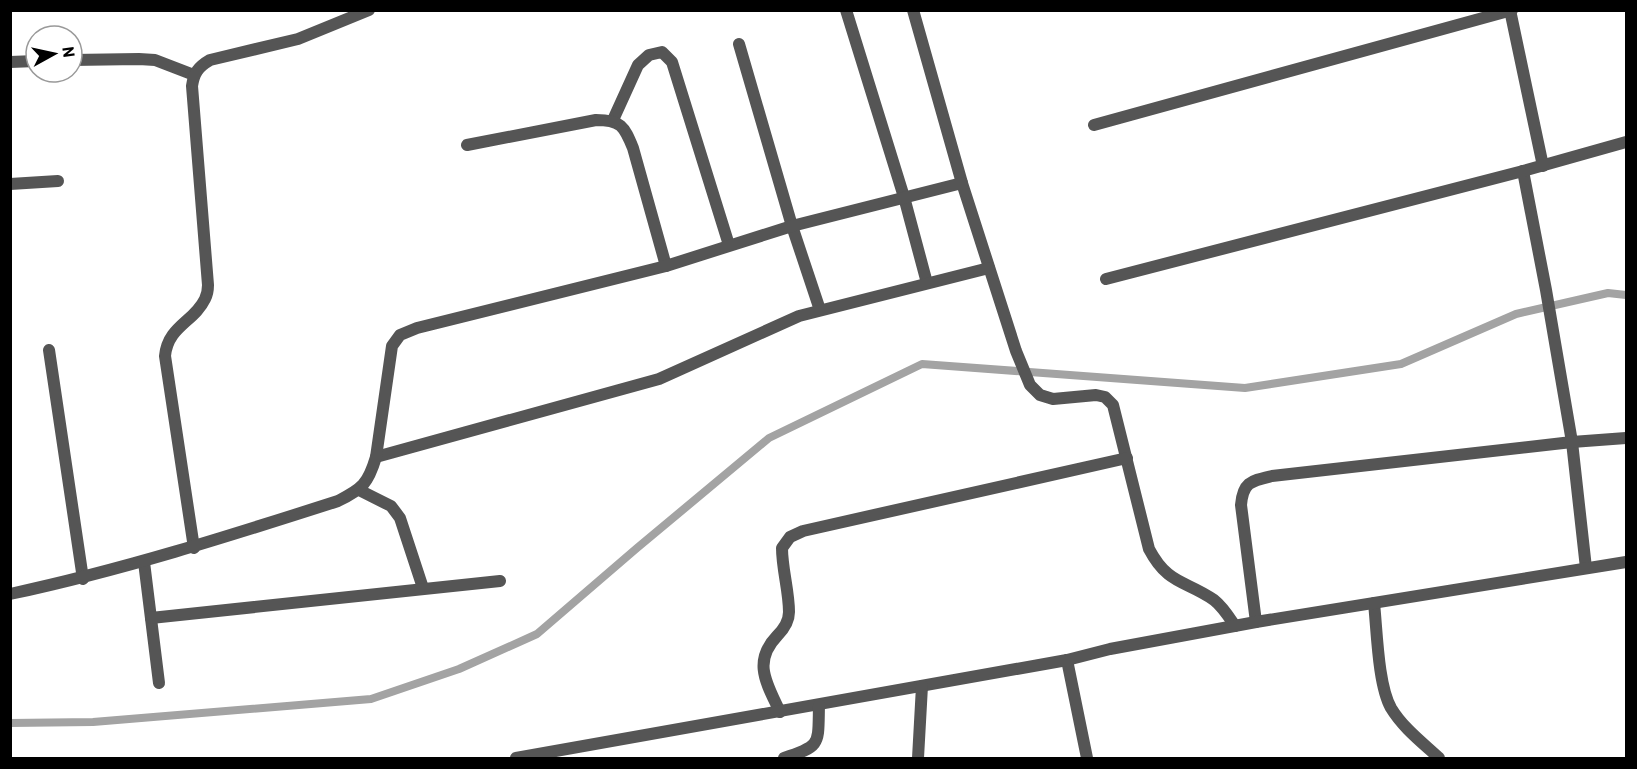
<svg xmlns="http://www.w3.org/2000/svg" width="1637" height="769" font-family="Barlow,sans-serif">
<rect width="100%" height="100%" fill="#fff"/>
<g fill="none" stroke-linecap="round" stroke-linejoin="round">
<!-- stream -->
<polyline stroke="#a3a3a3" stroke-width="8" points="10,723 93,722 371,699 459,669 537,634 637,548 769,438 922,364 1245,388 1401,364 1516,314 1608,293 1626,295"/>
<!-- lane -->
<polyline stroke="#555" stroke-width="12" points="10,184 58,181"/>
<!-- street -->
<g stroke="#555" stroke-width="12">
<polyline points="846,10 904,197 927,283"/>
<path d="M913,10L962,183L1016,351L1030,385L1040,395L1053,399L1096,395L1105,397L1113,405L1149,549C1168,585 1185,580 1214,600C1223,607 1229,617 1235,626"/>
<polyline points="1510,10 1543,166"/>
<polyline points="739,44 792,226 820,310"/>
<polyline points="72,60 139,59 155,60 194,75"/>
<polyline points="10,62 36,61"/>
<polyline points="613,120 638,65 649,55 662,52 672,62 729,245"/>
<polyline points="1094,125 1512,10"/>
<path d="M467,145L596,120C621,120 624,126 633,148L666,266"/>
<polyline points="1523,171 1546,290 1572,442 1586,568"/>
<polyline points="1106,279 1523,171 1626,142"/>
<polyline points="49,350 83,579"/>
<polyline points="376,457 659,379 799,316 989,268"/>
<polyline points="359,490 391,506 400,518 423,588"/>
<path d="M194,548L165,356C168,326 194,322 205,299C207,295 208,289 208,285L192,86C194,73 198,67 210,60L298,39L369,10"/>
<polyline points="144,562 159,683"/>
<path d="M10,594C122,570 229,536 338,501C362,489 368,484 376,457L392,346L400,335L417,328L666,266L792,226L962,183"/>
<path d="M1374,603C1377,631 1378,685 1391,708C1403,728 1423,743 1439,758"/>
<polyline points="151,618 500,581"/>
<path d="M1256,622L1241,505C1243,482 1251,481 1272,476L1572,442L1626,438"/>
<polyline points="1067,660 1087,758"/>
<path d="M780,712C767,684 752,662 777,636C783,630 789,621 789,612C789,591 782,569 782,548L790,537L803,531L1127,458"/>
<polyline points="516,758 1067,660 1110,649 1256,622 1626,562"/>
<path d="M784,758C822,746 818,744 819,705"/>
<polyline points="918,758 922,686"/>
</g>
</g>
<!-- border -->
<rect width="1637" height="769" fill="none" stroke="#000000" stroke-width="24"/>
<!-- north arrow -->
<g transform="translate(54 54) rotate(82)"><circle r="28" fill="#ffffff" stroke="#999999" stroke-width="1.5"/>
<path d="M0-4.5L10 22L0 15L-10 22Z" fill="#000000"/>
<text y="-9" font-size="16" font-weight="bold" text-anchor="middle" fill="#000000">N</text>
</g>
</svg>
